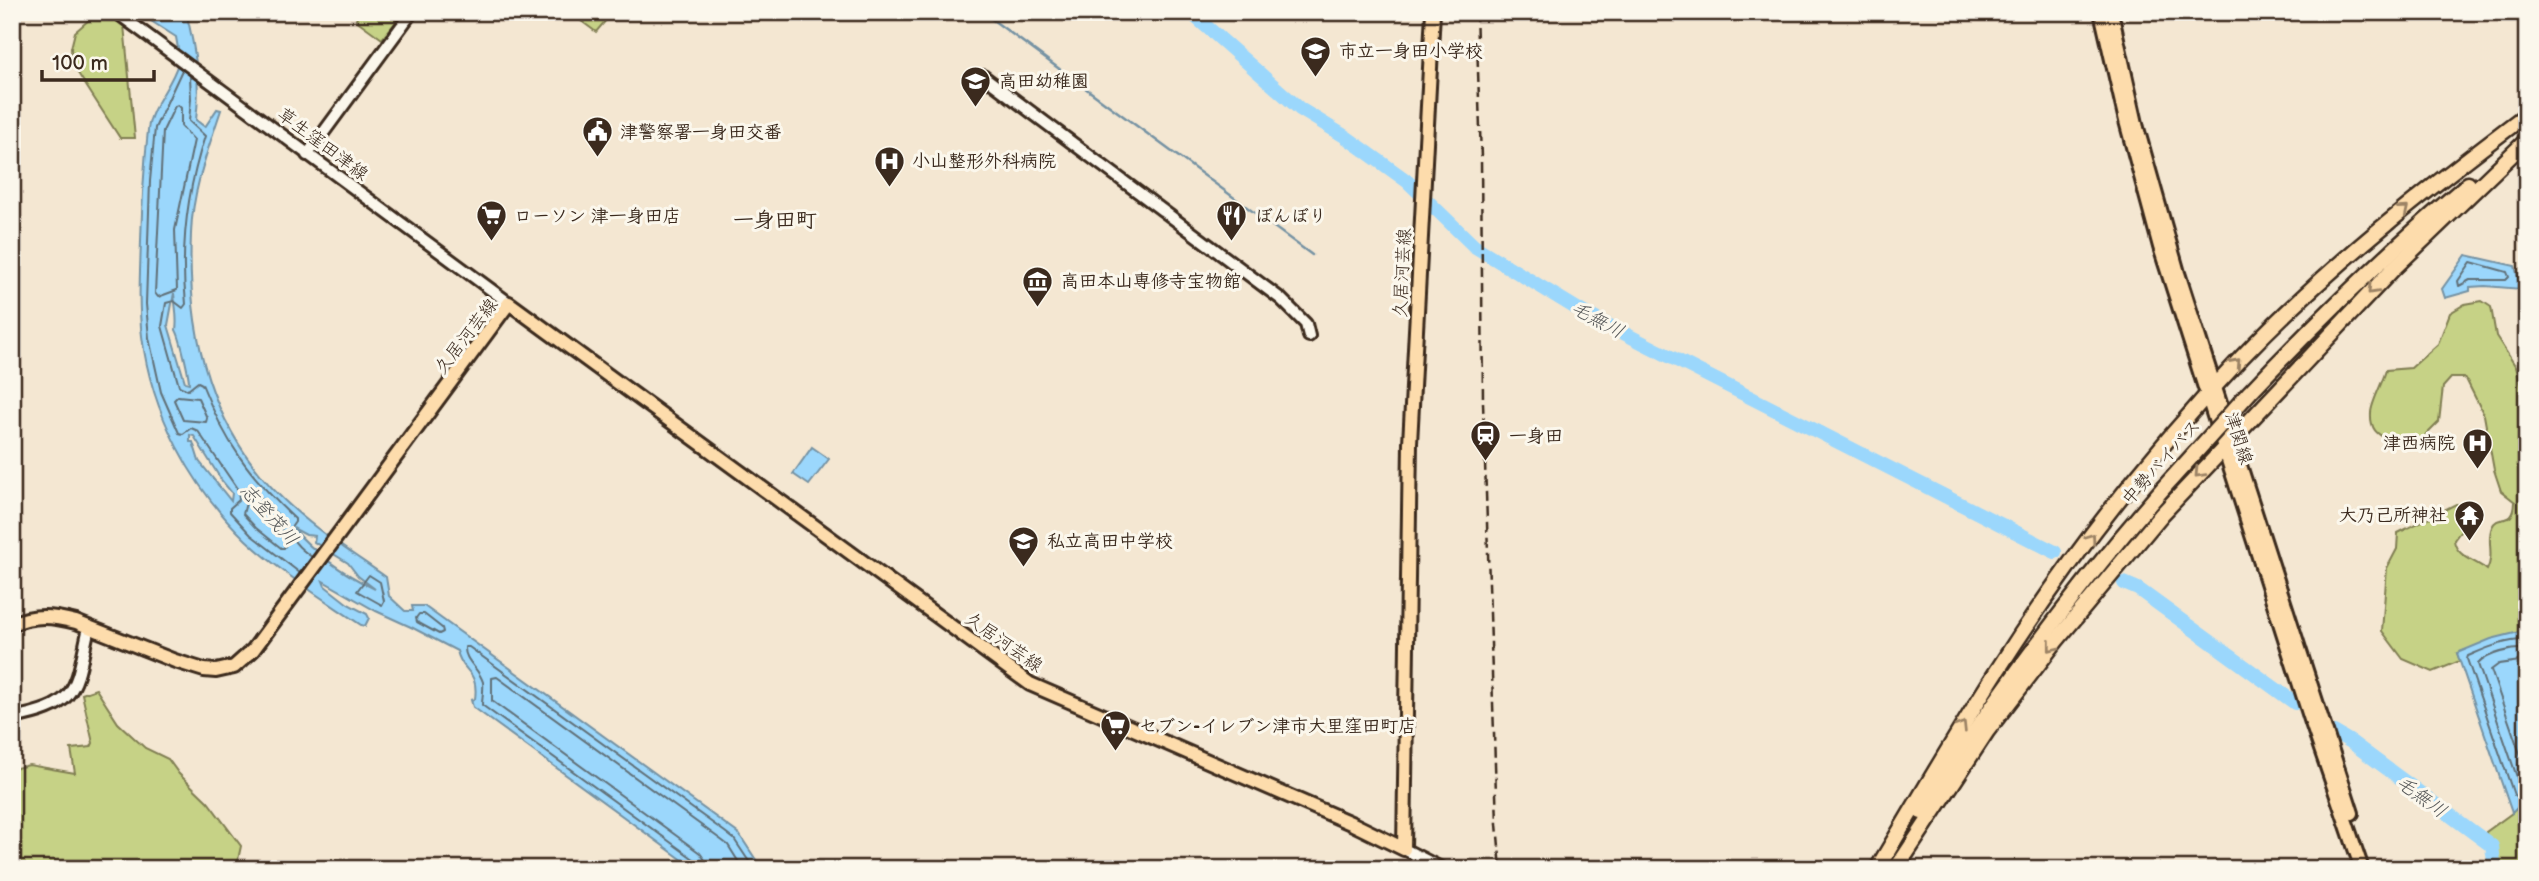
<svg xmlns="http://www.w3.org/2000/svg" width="2539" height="881" font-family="'Balsamiq Sans','Klee One',sans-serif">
<rect width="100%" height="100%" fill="#f4e7d2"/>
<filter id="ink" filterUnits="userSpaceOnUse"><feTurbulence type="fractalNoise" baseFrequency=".0143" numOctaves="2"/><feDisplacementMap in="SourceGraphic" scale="14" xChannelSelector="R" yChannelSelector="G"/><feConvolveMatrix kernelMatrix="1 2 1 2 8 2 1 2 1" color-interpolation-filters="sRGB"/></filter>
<g filter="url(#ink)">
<!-- green -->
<g fill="#c6d286" stroke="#807e52" stroke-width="2">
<polygon points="98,12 106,12 124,25 135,138 120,138 72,64 71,48 75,32"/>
<polygon points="359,12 404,12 382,39 356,20"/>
<polygon points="569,12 613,12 596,32"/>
<path d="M2482,301L2491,307L2496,336L2516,367L2527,407V634L2519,632L2457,653L2460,661L2433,672L2403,659L2382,631L2387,568L2397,549L2398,533L2456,504L2478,508L2454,540C2456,557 2475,560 2487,570C2495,553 2486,541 2492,527C2498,512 2514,529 2515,502L2501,491L2494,470L2484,415L2467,381L2463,378H2451L2443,387L2439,422L2423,438C2402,440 2369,445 2371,413C2371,403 2383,382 2386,370L2411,368L2438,344L2450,313L2465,304Z"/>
<polygon points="96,689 118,723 145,748 168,759 179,774 208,802 241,846 236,869 12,869 12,769 29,765 75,773 71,749 91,747 93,743 82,694"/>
<polygon points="2527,798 2527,869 2491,869 2486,832 2512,813"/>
</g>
<!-- water -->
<g fill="#9bd7fc" stroke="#7592a3" stroke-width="2" fill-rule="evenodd">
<path d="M137,12H186C195,48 201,82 196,120L205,127L217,109L221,110C208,149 192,192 191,234C187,331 208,422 277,493C309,526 349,551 386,577L389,596L405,611H413L412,606H424L739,834L762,869H695L473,707L471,700L475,699C479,669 462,674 457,651L413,628L376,611L323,581L325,586L348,604L367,614L369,618L365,626L361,625C322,598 280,572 246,540C191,487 151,412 142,336C138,304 140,273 141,241C142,204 144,167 148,130C150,106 172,86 178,63C180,55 177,44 176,37ZM174,293C175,306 178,318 176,330C180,336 189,375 189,383L185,382L168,325ZM190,435L194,436L222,481L232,493L231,501L199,461L193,442H190ZM293,528L306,535L315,536L314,542L348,563L358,576L375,589C344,574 315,554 293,528Z"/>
<polygon points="2466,255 2515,266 2521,289 2485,286 2470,287 2470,291 2445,298 2442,289"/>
<polygon points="812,447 829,459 809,485 793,474"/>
<polygon points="2519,632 2527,634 2527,798 2512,813 2457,653 2491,639"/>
</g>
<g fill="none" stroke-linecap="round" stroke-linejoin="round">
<!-- shore -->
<g stroke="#616f77" stroke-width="2">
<polyline points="182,70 155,128 150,181 146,304 149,338 161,392 179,433 183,434 191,428 198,431 238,490 239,500 230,508 230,512 251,535 300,573"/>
<path d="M190,76L191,99L189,121L205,136C187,191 180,247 186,304L183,308L174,301L166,303L162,326L179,386L188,390L198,382L202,384C225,442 249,476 295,519V522L290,529C290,540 303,551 312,557"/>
<polygon points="178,105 181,108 181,126 194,140 175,230 177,290 158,297 155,293 163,131 175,106"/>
<polygon points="2471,262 2507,272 2509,277 2506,280 2470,280 2459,286 2458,281"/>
<polygon points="178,396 198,398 207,418 206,422 183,420 174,400"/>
<polygon points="252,490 283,520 281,533 286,544 284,548 281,548 256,528 243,514 249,492"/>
<polygon points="369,575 380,582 384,601 382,605 357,591"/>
<polygon points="419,614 424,614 442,628 443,632 439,634 417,622 416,618"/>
<path d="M2527,640C2506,639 2487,648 2468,656L2467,659L2514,795L2517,797L2527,794"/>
<path d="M2527,649C2512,648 2488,653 2478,664L2519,783L2527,785"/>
<polyline points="2527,660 2499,664 2491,670 2527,774"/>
<path d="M698,869L695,860L482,705C482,698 484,689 483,682C479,668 464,661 465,647H469L725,832L734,839L754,869"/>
<polyline points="707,869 705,860 700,853 492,701 492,678 497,677 720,839 728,845 743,869"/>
</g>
<!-- stream -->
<polyline stroke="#7592a3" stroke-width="2.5" points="982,12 1312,255"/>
<!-- river -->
<g stroke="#9bd7fc" stroke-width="14">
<polyline points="1190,12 1300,109 1346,137 1407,181 1474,246 1584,313 2055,552"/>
<polyline points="2124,583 2138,589 2295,703"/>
<polyline points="2334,732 2351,742 2492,846 2495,869"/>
</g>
<defs>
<g id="secondary">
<polyline points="116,12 509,303"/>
<polyline points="983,76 1281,299 1306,324 1309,336"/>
<polyline points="307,155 412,12"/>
<path d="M12,718C81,705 75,688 89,627"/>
<polyline points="1404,849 1443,869"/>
</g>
<g id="primary">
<polyline points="2101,12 2126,121 2160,247 2312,723 2362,869"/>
<polyline points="2111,12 2137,128 2178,273 2352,813"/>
<path d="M12,624C34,614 53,616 76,622L175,661L204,670L216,671L234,667L253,650L509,303L1030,684L1353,824L1404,849L1410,443L1433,12"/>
</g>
<g id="highway">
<path d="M2249,393C2319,319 2391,249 2468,184"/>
<path d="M1921,812C2003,686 2093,563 2195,453"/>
<path d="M1877,869C1916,804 1954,738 1995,674C2066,562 2150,454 2242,357C2328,267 2427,189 2527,114"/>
<polyline points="1896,869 1987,731 2056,641 2162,514 2393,269 2527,140"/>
</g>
</defs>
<!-- secondary casing -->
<use href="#secondary" stroke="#3b2a1e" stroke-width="16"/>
<!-- primary casing -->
<use href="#primary" stroke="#3b2a1e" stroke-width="18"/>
<!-- highway casing -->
<use href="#highway" stroke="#3b2a1e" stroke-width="19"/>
<!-- secondary -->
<use href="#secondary" stroke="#fbf7ec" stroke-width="10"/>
<!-- primary -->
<use href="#primary" stroke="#fddcac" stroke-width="12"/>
<!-- highway -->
<use href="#highway" stroke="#fddcac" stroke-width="14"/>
<!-- rail -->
<polyline stroke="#3b2a1e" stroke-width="2.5" stroke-dasharray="10 5" stroke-linecap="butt" points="1476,12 1481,158 1483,402 1497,824 1501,869"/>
<defs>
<polyline id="highway-bridge" points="2195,453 2249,393"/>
</defs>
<!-- highway-bridge casing -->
<use href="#highway-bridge" stroke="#3b2a1e" stroke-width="19" stroke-linecap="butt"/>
<!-- highway-bridge -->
<use href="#highway-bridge" stroke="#fddcac" stroke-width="14"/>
</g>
<!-- one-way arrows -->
<defs><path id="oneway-chevron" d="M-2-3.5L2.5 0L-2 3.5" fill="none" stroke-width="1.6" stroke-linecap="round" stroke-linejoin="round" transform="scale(1.75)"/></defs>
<g stroke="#9c8365">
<use href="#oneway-chevron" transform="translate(2404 210) rotate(-40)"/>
<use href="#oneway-chevron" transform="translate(2372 290) rotate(134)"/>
<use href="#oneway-chevron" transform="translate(2236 363) rotate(-48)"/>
<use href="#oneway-chevron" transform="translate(2199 473) rotate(133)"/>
<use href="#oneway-chevron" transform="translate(2091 538) rotate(-54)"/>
<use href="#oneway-chevron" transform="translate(2052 647) rotate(128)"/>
<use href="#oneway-chevron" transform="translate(1962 726) rotate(-58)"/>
</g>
</g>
<!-- icons -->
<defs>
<symbol id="school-pin" viewBox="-11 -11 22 30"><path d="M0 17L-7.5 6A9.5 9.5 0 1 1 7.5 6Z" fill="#3b2a1e" stroke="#fbf7ec"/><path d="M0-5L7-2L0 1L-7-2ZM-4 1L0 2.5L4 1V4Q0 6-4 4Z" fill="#fff"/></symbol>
<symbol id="civic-pin" viewBox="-11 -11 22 30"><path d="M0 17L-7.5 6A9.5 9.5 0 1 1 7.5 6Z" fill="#3b2a1e" stroke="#fbf7ec"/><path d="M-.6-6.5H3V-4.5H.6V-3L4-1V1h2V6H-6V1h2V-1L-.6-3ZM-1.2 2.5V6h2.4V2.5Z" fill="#fff"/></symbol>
<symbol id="hospital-pin" viewBox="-11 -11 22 30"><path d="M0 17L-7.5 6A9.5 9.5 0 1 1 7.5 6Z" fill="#3b2a1e" stroke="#fbf7ec"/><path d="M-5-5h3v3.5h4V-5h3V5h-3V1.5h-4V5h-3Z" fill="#fff"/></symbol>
<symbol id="supermarket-pin" viewBox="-11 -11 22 30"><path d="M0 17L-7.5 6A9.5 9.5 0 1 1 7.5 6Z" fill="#3b2a1e" stroke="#fbf7ec"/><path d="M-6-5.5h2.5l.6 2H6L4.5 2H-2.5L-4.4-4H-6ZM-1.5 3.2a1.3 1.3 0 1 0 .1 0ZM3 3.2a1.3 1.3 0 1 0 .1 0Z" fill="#fff"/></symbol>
<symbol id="restaurant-pin" viewBox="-11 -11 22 30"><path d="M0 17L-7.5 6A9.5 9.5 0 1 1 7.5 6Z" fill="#3b2a1e" stroke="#fbf7ec"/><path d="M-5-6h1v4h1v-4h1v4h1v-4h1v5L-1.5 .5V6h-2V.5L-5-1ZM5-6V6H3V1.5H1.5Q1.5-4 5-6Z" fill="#fff"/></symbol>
<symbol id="museum-pin" viewBox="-11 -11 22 30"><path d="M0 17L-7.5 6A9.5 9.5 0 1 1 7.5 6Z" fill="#3b2a1e" stroke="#fbf7ec"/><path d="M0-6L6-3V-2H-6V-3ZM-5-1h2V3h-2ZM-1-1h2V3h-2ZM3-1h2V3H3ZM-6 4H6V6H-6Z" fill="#fff"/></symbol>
<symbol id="station-pin" viewBox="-11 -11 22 30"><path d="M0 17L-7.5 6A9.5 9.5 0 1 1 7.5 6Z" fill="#3b2a1e" stroke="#fbf7ec"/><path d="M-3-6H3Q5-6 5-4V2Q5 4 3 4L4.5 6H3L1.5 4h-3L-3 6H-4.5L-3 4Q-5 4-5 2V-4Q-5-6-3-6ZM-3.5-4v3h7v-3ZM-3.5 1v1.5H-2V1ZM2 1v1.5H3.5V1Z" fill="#fff"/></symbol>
<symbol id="temple-pin" viewBox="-11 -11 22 30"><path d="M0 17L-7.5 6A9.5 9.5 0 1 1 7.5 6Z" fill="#3b2a1e" stroke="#fbf7ec"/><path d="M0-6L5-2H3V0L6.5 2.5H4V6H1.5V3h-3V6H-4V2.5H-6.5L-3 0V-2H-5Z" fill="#fff"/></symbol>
</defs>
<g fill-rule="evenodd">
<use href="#school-pin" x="1298" y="34" width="35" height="47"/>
<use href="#school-pin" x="958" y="64" width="35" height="47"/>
<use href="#civic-pin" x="580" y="114" width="35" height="47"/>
<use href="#hospital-pin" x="872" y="144" width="35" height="47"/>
<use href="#supermarket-pin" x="474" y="198" width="35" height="47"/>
<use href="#restaurant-pin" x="1214" y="198" width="35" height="47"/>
<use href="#museum-pin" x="1020" y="264" width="35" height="47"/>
<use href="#station-pin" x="1468" y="418" width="35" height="47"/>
<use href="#hospital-pin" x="2460" y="426" width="35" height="47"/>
<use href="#temple-pin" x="2452" y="498" width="35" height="47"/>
<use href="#school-pin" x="1006" y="524" width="35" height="47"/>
<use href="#supermarket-pin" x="1098" y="708" width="35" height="47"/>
</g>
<g text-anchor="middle" stroke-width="6" stroke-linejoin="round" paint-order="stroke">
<!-- poi labels -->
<g font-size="18" font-weight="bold" fill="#3b2a1e" stroke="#fbf7ec" text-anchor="start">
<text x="1339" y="57">市立一身田小学校</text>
<text x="999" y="87">高田幼稚園</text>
<text x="620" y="138">津警察署一身田交番</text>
<text x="912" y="167">小山整形外科病院</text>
<text x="514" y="222">ローソン 津一身田店</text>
<text x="1255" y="222">ぼんぼり</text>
<text x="1061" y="287">高田本山専修寺宝物館</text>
<text x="1509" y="442">一身田</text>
<text x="2455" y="449" text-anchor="end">津西病院</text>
<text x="2447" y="521" text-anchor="end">大乃己所神社</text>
<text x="1047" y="547">私立高田中学校</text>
<text x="1139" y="732">セブン-イレブン津市大里窪田町店</text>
</g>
<!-- street labels -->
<g font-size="18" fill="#3b2a1e" stroke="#fbf7ec">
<text transform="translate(323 144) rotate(37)" y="6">草生窪田津線</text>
<text transform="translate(1402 273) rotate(-87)" y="6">久居河芸線</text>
<text transform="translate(466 336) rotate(-52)" y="6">久居河芸線</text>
<text transform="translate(2239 438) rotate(72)" y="6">津関線</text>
<text transform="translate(2161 462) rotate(-48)" y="6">中勢バイパス</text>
<text transform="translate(1004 642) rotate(35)" y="6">久居河芸線</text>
</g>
<!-- water labels -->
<g font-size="19" font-style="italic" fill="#535556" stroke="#fbf7ec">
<text transform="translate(1598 319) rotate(28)" y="7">毛無川</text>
<text transform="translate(270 514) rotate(48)" y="7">志登茂川</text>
<text transform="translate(2422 796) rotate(36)" y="7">毛無川</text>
</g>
<!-- quarter labels -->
<g font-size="21" font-weight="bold" fill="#3b2a1e" stroke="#fbf7ec">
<text x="775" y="227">一身田町</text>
</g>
</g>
<!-- margin -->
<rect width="2539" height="881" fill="none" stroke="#fbf7ec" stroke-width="42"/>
<rect x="21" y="21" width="2497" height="839" fill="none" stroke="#3b2a1e" stroke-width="2.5" filter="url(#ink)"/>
<!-- scale -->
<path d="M42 70v10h112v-10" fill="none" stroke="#3b2a1e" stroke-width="3.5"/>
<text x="52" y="70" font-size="21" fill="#3b2a1e" stroke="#fbf7ec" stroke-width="5" paint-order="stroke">100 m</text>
</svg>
